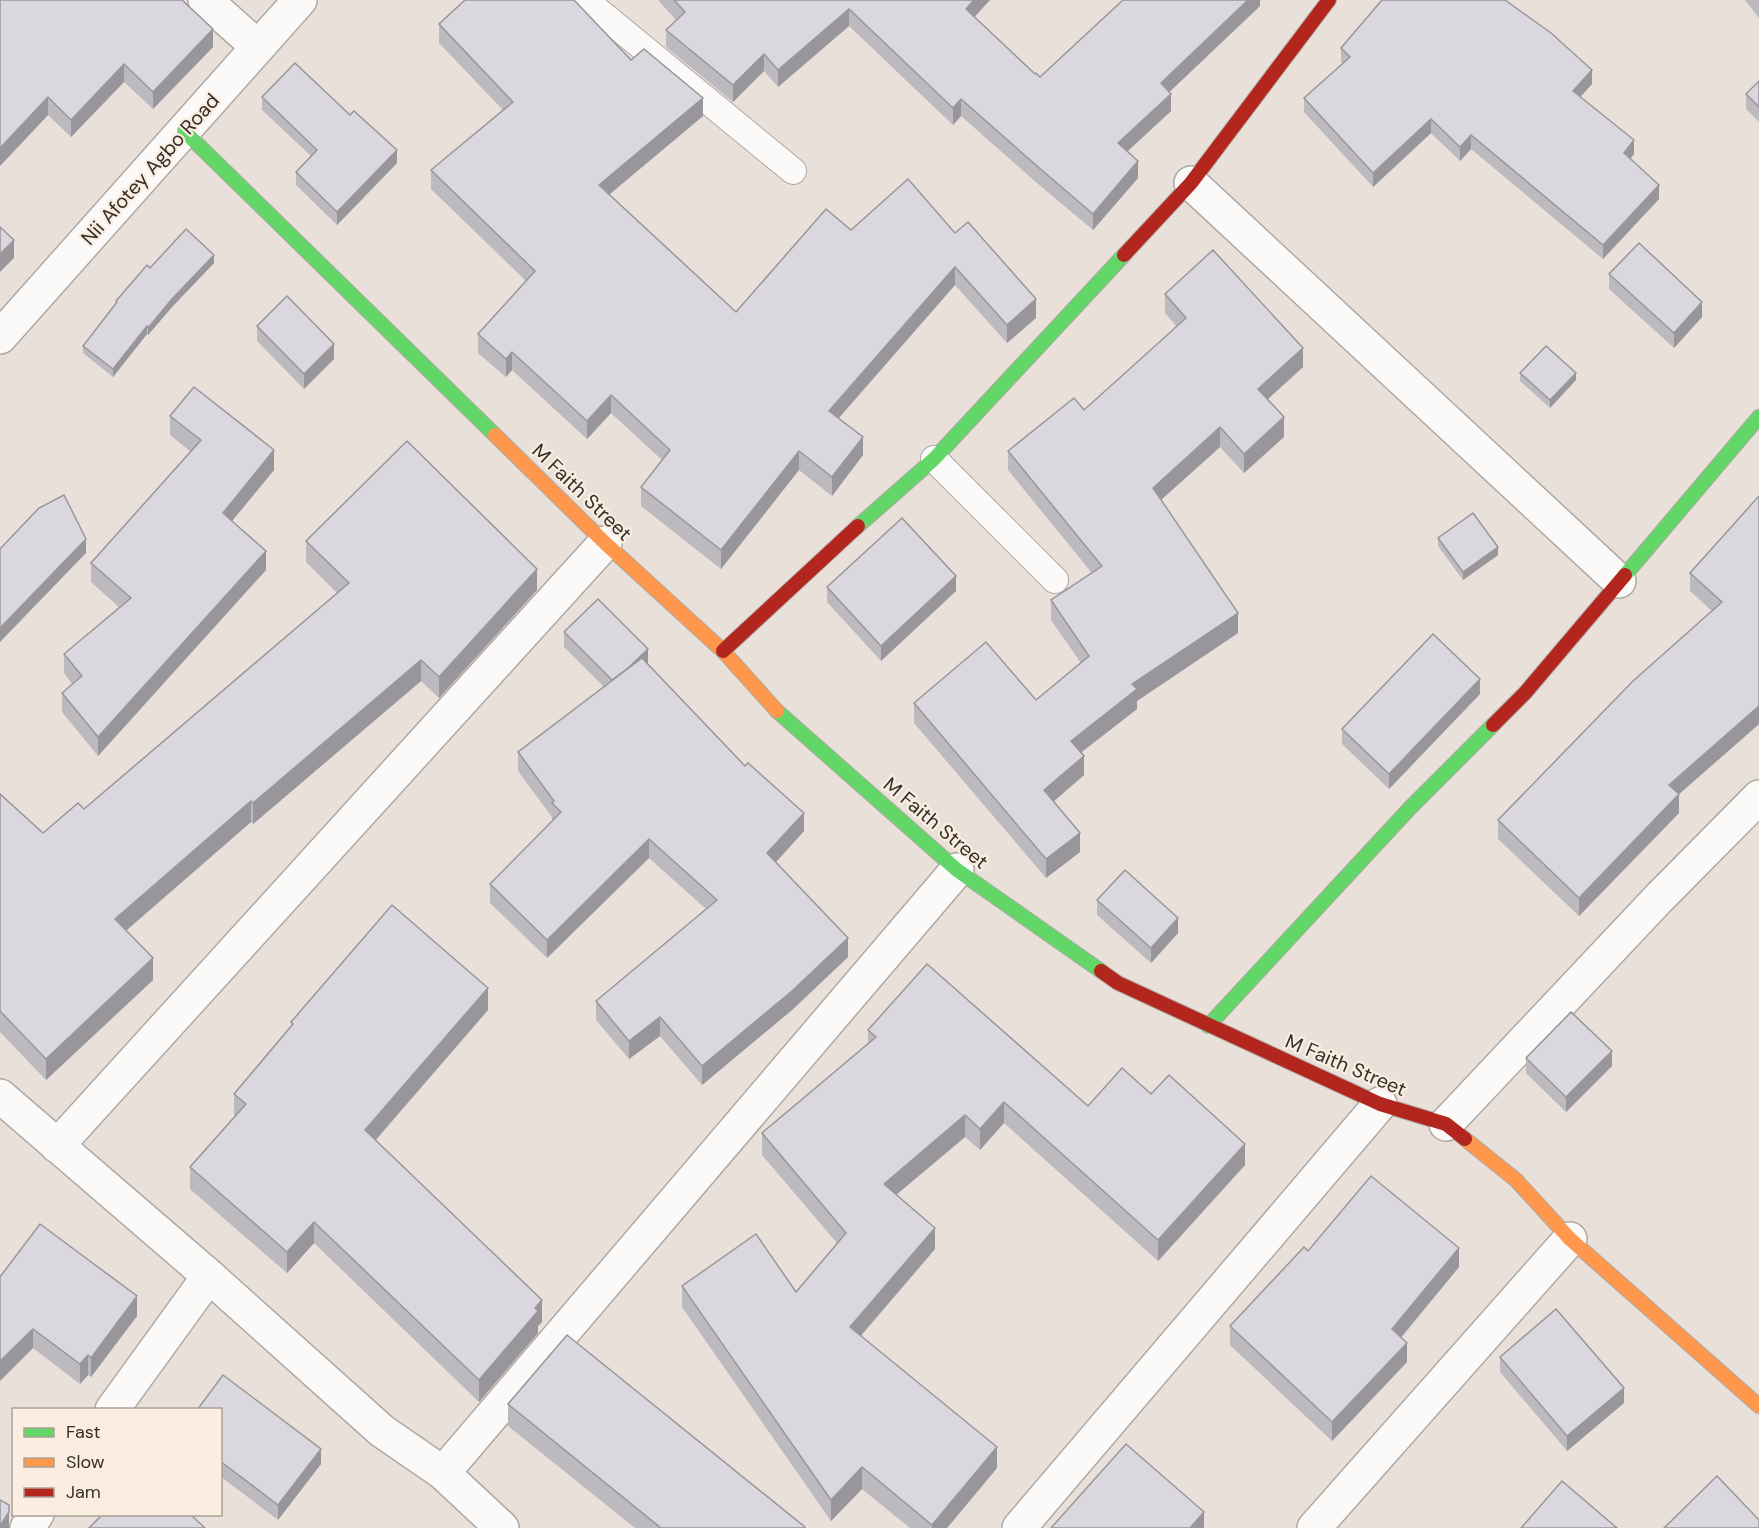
<svg xmlns="http://www.w3.org/2000/svg" width="1759" height="1528" font-family="'DM Sans',sans-serif">
<rect width="100%" height="100%" fill="#e8e0d9"/>
<g fill="none" stroke-linecap="round" stroke-linejoin="round">
<defs>
<g id="lane">
<polyline points="585,0 793,171"/>
<polyline points="934,459 1055,580"/>
</g>
<g id="street">
<polyline points="205,0 258,47"/>
<polyline points="1191,183 1619,581"/>
<polyline points="0,337 300,0"/>
<polyline points="0,1096 209,1276 382,1431 443,1473 502,1528"/>
<polyline points="1446,1124 1659,898 1759,797"/>
<polyline points="57,1146 605,543"/>
<polyline points="112,1410 209,1276"/>
<polyline points="443,1473 957,870"/>
<polyline points="27,1528 37,1514"/>
<polyline points="1019,1528 1380,1104"/>
<polyline points="1314,1528 1570,1239"/>
</g>
<g id="fast">
<polyline points="184,131 495,435"/>
<polyline points="858,526 934,459 1124,255"/>
<polyline points="1625,575 1759,417"/>
<polyline points="777,711 957,870 1101,971"/>
<polyline points="1208,1026 1410,808 1493,725"/>
</g>
<g id="slow">
<polyline points="495,435 605,543 723,651 777,711"/>
<polyline points="1465,1139 1516,1180 1570,1239 1759,1406"/>
</g>
<g id="jam">
<polyline points="1124,255 1191,183 1329,0"/>
<polyline points="723,651 858,526"/>
<polyline points="1493,725 1525,693 1625,575"/>
<polyline points="1101,971 1118,983 1380,1104 1446,1124 1465,1139"/>
</g>
</defs>
<!-- lane casing -->
<use href="#lane" stroke="#afa9a4" stroke-width="28"/>
<!-- street casing -->
<use href="#street" stroke="#afa9a4" stroke-width="36"/>
<!-- fast casing -->
<use href="#fast" stroke="#afa9a4" stroke-width="16"/>
<!-- slow casing -->
<use href="#slow" stroke="#afa9a4" stroke-width="16"/>
<!-- jam casing -->
<use href="#jam" stroke="#afa9a4" stroke-width="16"/>
<!-- lane -->
<use href="#lane" stroke="#fcfaf9" stroke-width="26"/>
<!-- street -->
<use href="#street" stroke="#fcfaf9" stroke-width="33"/>
<!-- fast -->
<use href="#fast" stroke="#63d668" stroke-width="14"/>
<!-- slow -->
<use href="#slow" stroke="#ff974d" stroke-width="14"/>
<!-- jam -->
<use href="#jam" stroke="#b3261e" stroke-width="14"/>
</g>
<!-- wall -->
<g fill="#bcb9bf">
<polygon points="0,0 213,47 153,109 124,82 71,137 48,115 0,166"/>
<polygon points="658,0 990,0 974,17 1035,74 1040,77 1260,0 1260,6 1169,92 1171,111 1128,151 1138,178 1093,230 1037,183 961,116 953,125 849,26 778,87 764,71 733,102 666,47 666,30 676,20"/>
<polygon points="1745,0 1759,0 1759,18"/>
<polygon points="439,24 631,60 703,116 609,195 736,312 851,230 955,233 1036,318 1007,343 955,285 839,418 863,455 832,496 799,470 721,569 641,506 641,487 662,460 611,413 587,439 512,370 506,377 478,353 478,334 526,281 431,189 431,170 503,110 439,43"/>
<polygon points="1341,48 1592,84 1580,97 1634,154 1630,159 1659,199 1603,259 1471,149 1460,161 1431,133 1373,187 1304,112 1304,98 1343,64 1341,62"/>
<polygon points="1759,81 1759,122 1746,109 1746,94"/>
<polygon points="262,97 350,115 397,163 337,225 296,185 296,172 311,156 262,110"/>
<polygon points="214,263 172,307 148,335 147,334 113,377 83,353 83,346 116,304 116,301 150,268"/>
<polygon points="1609,274 1702,317 1674,348 1609,289"/>
<polygon points="1165,294 1303,367 1268,399 1284,437 1244,473 1220,447 1161,500 1238,633 1137,701 1137,709 1081,753 1084,775 1053,801 1080,852 1046,878 914,723 914,703 1036,700 1081,663 1051,620 1051,600 1092,573 1008,470 1008,451 1084,410 1177,327 1165,313"/>
<polygon points="257,326 334,359 304,389 257,341"/>
<polygon points="1520,373 1576,380 1550,408 1520,381"/>
<polygon points="170,416 274,470 232,521 266,570 98,756 62,712 62,693 72,684 64,673 64,654 119,607 91,582 91,563 191,452 170,435"/>
<polygon points="1759,496 1759,724 1679,794 1679,813 1579,916 1498,839 1498,820 1712,611 1690,591 1690,573"/>
<polygon points="1438,538 1498,555 1463,580 1438,546"/>
<polygon points="306,541 537,590 439,698 421,681 253,824 251,822 126,931 153,980 46,1080 0,1032 0,794 43,833 84,809 337,593 306,562"/>
<polygon points="827,587 956,591 881,661 827,602"/>
<polygon points="564,632 648,664 804,831 776,862 848,957 792,1010 702,1085 660,1036 629,1059 596,1020 596,1001 706,909 649,858 547,958 490,903 490,884 552,821 552,817 518,771 518,752 604,687 564,647"/>
<polygon points="1480,694 1389,789 1342,744 1342,729"/>
<polygon points="1097,900 1178,933 1151,963 1097,915"/>
<polygon points="488,1010 376,1140 542,1322 538,1326 538,1333 479,1402 314,1243 287,1273 190,1189 190,1167 235,1116 234,1116 234,1094 291,1026 291,1022"/>
<polygon points="868,1030 1088,1106 1151,1094 1245,1165 1158,1261 1004,1123 980,1150 965,1137 896,1195 935,1249 861,1336 997,1468 947,1528 910,1528 862,1489 831,1521 682,1307 682,1286 796,1292 837,1243 762,1155 762,1133 868,1044"/>
<polygon points="1526,1058 1612,1066 1566,1112 1526,1073"/>
<polygon points="40,1224 137,1316 91,1377 88,1375 80,1384 33,1348 0,1381"/>
<polygon points="1308,1251 1459,1267 1401,1338 1407,1362 1332,1441 1230,1345 1230,1326"/>
<polygon points="1500,1357 1624,1403 1567,1451 1500,1372"/>
<polygon points="508,1404 805,1528 635,1528 508,1426"/>
<polygon points="220,1410 321,1464 278,1520 220,1476"/>
</g>
<!-- shaded-wall -->
<g fill="#99969b">
<polygon points="974,0 990,0 966,26 966,9"/>
<polygon points="1248,0 1260,0 1260,6 1161,100 1161,83"/>
<polygon points="849,9 849,26 778,87 778,70"/>
<polygon points="213,29 213,47 153,109 153,92"/>
<polygon points="764,54 764,71 733,102 733,85"/>
<polygon points="124,64 124,82 71,137 71,120"/>
<polygon points="1592,70 1592,84 1573,105 1573,91"/>
<polygon points="1171,94 1171,111 1118,160 1118,143"/>
<polygon points="48,97 48,115 0,166 0,148"/>
<polygon points="703,98 703,116 599,203 599,185"/>
<polygon points="961,99 961,116 953,125 953,108"/>
<polygon points="1431,119 1431,133 1373,187 1373,173"/>
<polygon points="1471,135 1471,149 1460,161 1460,147"/>
<polygon points="1634,140 1634,154 1624,167 1624,153"/>
<polygon points="397,150 397,163 337,225 337,212"/>
<polygon points="1138,161 1138,178 1093,230 1093,214"/>
<polygon points="1659,185 1659,199 1603,259 1603,245"/>
<polygon points="14,240 14,258 0,272 0,254"/>
<polygon points="214,255 214,263 172,307 148,335 148,328 172,299"/>
<polygon points="955,267 955,285 829,429 829,411"/>
<polygon points="1036,299 1036,318 1007,343 1007,325"/>
<polygon points="1702,302 1702,317 1674,348 1674,333"/>
<polygon points="147,326 147,334 113,377 113,369"/>
<polygon points="334,344 334,359 304,389 304,374"/>
<polygon points="1303,348 1303,367 1258,408 1258,389"/>
<polygon points="512,352 512,370 506,377 506,359"/>
<polygon points="1576,373 1576,380 1550,408 1550,400"/>
<polygon points="611,395 611,413 587,439 587,421"/>
<polygon points="1284,417 1284,437 1244,473 1244,454"/>
<polygon points="1220,427 1220,447 1153,507 1153,488"/>
<polygon points="863,437 863,455 832,496 832,477"/>
<polygon points="274,450 274,470 223,532 223,513"/>
<polygon points="799,451 799,470 721,569 721,550"/>
<polygon points="86,539 86,553 0,642 0,628"/>
<polygon points="1498,547 1498,555 1463,580 1463,572"/>
<polygon points="266,551 266,570 98,756 98,737"/>
<polygon points="537,569 537,590 439,698 439,677"/>
<polygon points="956,576 956,591 881,661 881,646"/>
<polygon points="1238,613 1238,633 1137,701 1137,709 1071,760 1071,741 1132,684"/>
<polygon points="648,649 648,664 614,682"/>
<polygon points="421,660 421,681 253,824 253,803"/>
<polygon points="1480,679 1480,694 1389,789 1389,774"/>
<polygon points="1759,706 1759,724 1669,803 1669,785"/>
<polygon points="1084,756 1084,775 1044,810 1044,790"/>
<polygon points="1679,794 1679,813 1579,916 1579,898"/>
<polygon points="251,801 251,822 115,940 115,919"/>
<polygon points="804,813 804,831 767,872 767,853"/>
<polygon points="1080,833 1080,852 1046,878 1046,859"/>
<polygon points="649,839 649,858 547,958 547,940"/>
<polygon points="1178,918 1178,933 1151,963 1151,948"/>
<polygon points="848,938 848,957 792,1010 702,1085 702,1066"/>
<polygon points="153,958 153,980 46,1080 46,1059"/>
<polygon points="488,988 488,1010 365,1152 365,1130"/>
<polygon points="660,1017 660,1036 629,1059 629,1041"/>
<polygon points="1612,1051 1612,1066 1566,1112 1566,1097"/>
<polygon points="1004,1102 1004,1123 980,1150 980,1129"/>
<polygon points="965,1115 965,1137 884,1205 884,1184"/>
<polygon points="1245,1144 1245,1165 1158,1261 1158,1240"/>
<polygon points="314,1222 314,1243 287,1273 287,1252"/>
<polygon points="935,1228 935,1249 850,1348 850,1327"/>
<polygon points="1459,1248 1459,1267 1392,1348 1392,1329"/>
<polygon points="137,1296 137,1316 91,1377 91,1358"/>
<polygon points="542,1300 542,1322 538,1326 538,1333 479,1402 479,1380 535,1308"/>
<polygon points="33,1329 33,1348 0,1381 0,1361"/>
<polygon points="1407,1343 1407,1362 1332,1441 1332,1422"/>
<polygon points="88,1355 88,1375 80,1384 80,1364"/>
<polygon points="1624,1388 1624,1403 1567,1451 1567,1436"/>
<polygon points="997,1447 997,1468 947,1528 932,1528 932,1525"/>
<polygon points="321,1449 321,1464 278,1520 278,1505"/>
<polygon points="862,1467 862,1489 831,1521 831,1500"/>
<polygon points="9,1512 9,1528 0,1528 0,1526"/>
<polygon points="1204,1512 1204,1528 1190,1528"/>
</g>
<!-- building -->
<g fill="#dbd7de" stroke="#99969b" stroke-width="1.5">
<polygon points="0,0 182,0 213,29 153,92 124,64 71,120 48,97 0,148"/>
<polygon points="465,0 574,0 631,60 644,49 703,98 599,185 736,312 826,209 851,230 908,179 955,233 968,222 1036,299 1007,325 955,267 829,411 863,437 832,477 799,451 721,550 641,487 670,450 611,395 587,421 512,352 506,359 478,334 535,271 431,170 513,102 439,24"/>
<polygon points="674,0 974,0 966,9 1035,74 1036,73 1040,77 1123,0 1248,0 1161,83 1171,94 1118,143 1138,161 1093,214 1037,166 961,99 953,108 849,9 778,70 764,54 733,85 666,30 685,12"/>
<polygon points="1382,0 1505,0 1551,33 1592,70 1573,91 1634,140 1624,153 1659,185 1603,245 1471,135 1460,147 1431,119 1373,173 1304,98 1350,57 1341,48"/>
<polygon points="295,63 350,115 354,111 397,150 337,212 296,172 317,150 262,97"/>
<polygon points="1759,81 1759,107 1746,94"/>
<polygon points="0,227 14,240 0,254"/>
<polygon points="186,229 214,255 172,299 148,328 147,326 113,369 83,346 117,302 116,301 147,265 150,268"/>
<polygon points="1639,243 1702,302 1674,333 1609,274"/>
<polygon points="1213,250 1303,348 1258,389 1284,417 1244,454 1220,427 1153,488 1238,613 1132,684 1137,689 1071,741 1084,756 1044,790 1080,833 1046,859 914,703 986,642 1036,700 1089,656 1051,600 1102,566 1008,451 1074,398 1084,410 1186,318 1165,294"/>
<polygon points="287,296 334,344 304,374 257,326"/>
<polygon points="1546,346 1576,373 1550,400 1520,373"/>
<polygon points="194,387 274,450 223,513 266,551 98,737 62,693 82,676 64,654 131,598 91,563 201,440 170,416"/>
<polygon points="407,441 537,569 439,677 421,660 253,803 251,801 115,919 153,958 46,1059 0,1011 0,794 43,833 78,803 84,809 349,583 306,541"/>
<polygon points="64,495 86,539 0,628 0,549 39,508"/>
<polygon points="1759,496 1759,706 1669,785 1679,794 1579,898 1498,820 1633,681 1722,602 1690,573"/>
<polygon points="1473,513 1498,547 1463,572 1438,538"/>
<polygon points="902,518 956,576 881,646 827,587"/>
<polygon points="598,599 648,649 628,668 612,680 564,632"/>
<polygon points="1433,634 1480,679 1389,774 1342,729"/>
<polygon points="642,658 745,766 748,763 804,813 767,853 848,938 792,991 702,1066 660,1017 629,1041 596,1001 717,900 649,839 547,940 490,884 561,812 552,803 554,801 518,752"/>
<polygon points="1125,870 1178,918 1151,948 1097,900"/>
<polygon points="392,905 488,988 365,1130 542,1300 535,1308 538,1311 479,1380 314,1222 287,1252 190,1167 246,1104 234,1094 293,1024 291,1022"/>
<polygon points="927,964 1088,1106 1122,1068 1151,1094 1169,1075 1245,1144 1158,1240 1004,1102 980,1129 965,1115 884,1184 935,1228 850,1327 997,1447 932,1525 862,1467 831,1500 682,1286 756,1234 796,1292 846,1233 762,1133 876,1037 868,1030"/>
<polygon points="1571,1012 1612,1051 1566,1097 1526,1058"/>
<polygon points="1371,1176 1459,1248 1392,1329 1407,1343 1332,1422 1230,1326 1304,1247 1308,1251"/>
<polygon points="40,1224 137,1296 91,1358 88,1355 80,1364 33,1329 0,1361 0,1277"/>
<polygon points="1556,1309 1624,1388 1567,1436 1500,1357"/>
<polygon points="567,1335 805,1527 803,1528 661,1528 508,1404"/>
<polygon points="223,1375 321,1449 278,1505 220,1461 220,1410 197,1410"/>
<polygon points="1126,1444 1204,1512 1190,1528 1051,1528"/>
<polygon points="1717,1476 1759,1520 1759,1528 1664,1528"/>
<polygon points="1562,1481 1617,1528 1521,1528"/>
<polygon points="0,1500 9,1505 9,1512 0,1526"/>
<polygon points="102,1515 191,1515 205,1528 89,1528"/>
</g>
<g text-anchor="middle" stroke-width="4.5" stroke-linejoin="round" paint-order="stroke">
<!-- street labels -->
<g font-size="20" fill="#342f2a" stroke="#fbede0">
<text transform="translate(150 169) rotate(-48)" y="7">Nii Afotey Agbo Road</text>
<text transform="translate(582 492) rotate(44)" y="7">M Faith Street</text>
<text transform="translate(936 823) rotate(40)" y="7">M Faith Street</text>
<text transform="translate(1346 1065) rotate(23)" y="7">M Faith Street</text>
</g>
</g>
<!-- legend -->
<rect x="12" y="1408" width="210" height="108" fill="#fbede0" stroke="#aba197" stroke-width="1.5"/>
<rect x="24" y="1428" width="30" height="9" fill="#63d668" stroke="#aba197" stroke-width="1.5"/>
<text x="66" y="1438" font-size="18" fill="#342f2a">Fast</text>
<rect x="24" y="1458" width="30" height="9" fill="#ff974d" stroke="#aba197" stroke-width="1.5"/>
<text x="66" y="1468" font-size="18" fill="#342f2a">Slow</text>
<rect x="24" y="1488" width="30" height="9" fill="#b3261e" stroke="#aba197" stroke-width="1.5"/>
<text x="66" y="1498" font-size="18" fill="#342f2a">Jam</text>
</svg>
